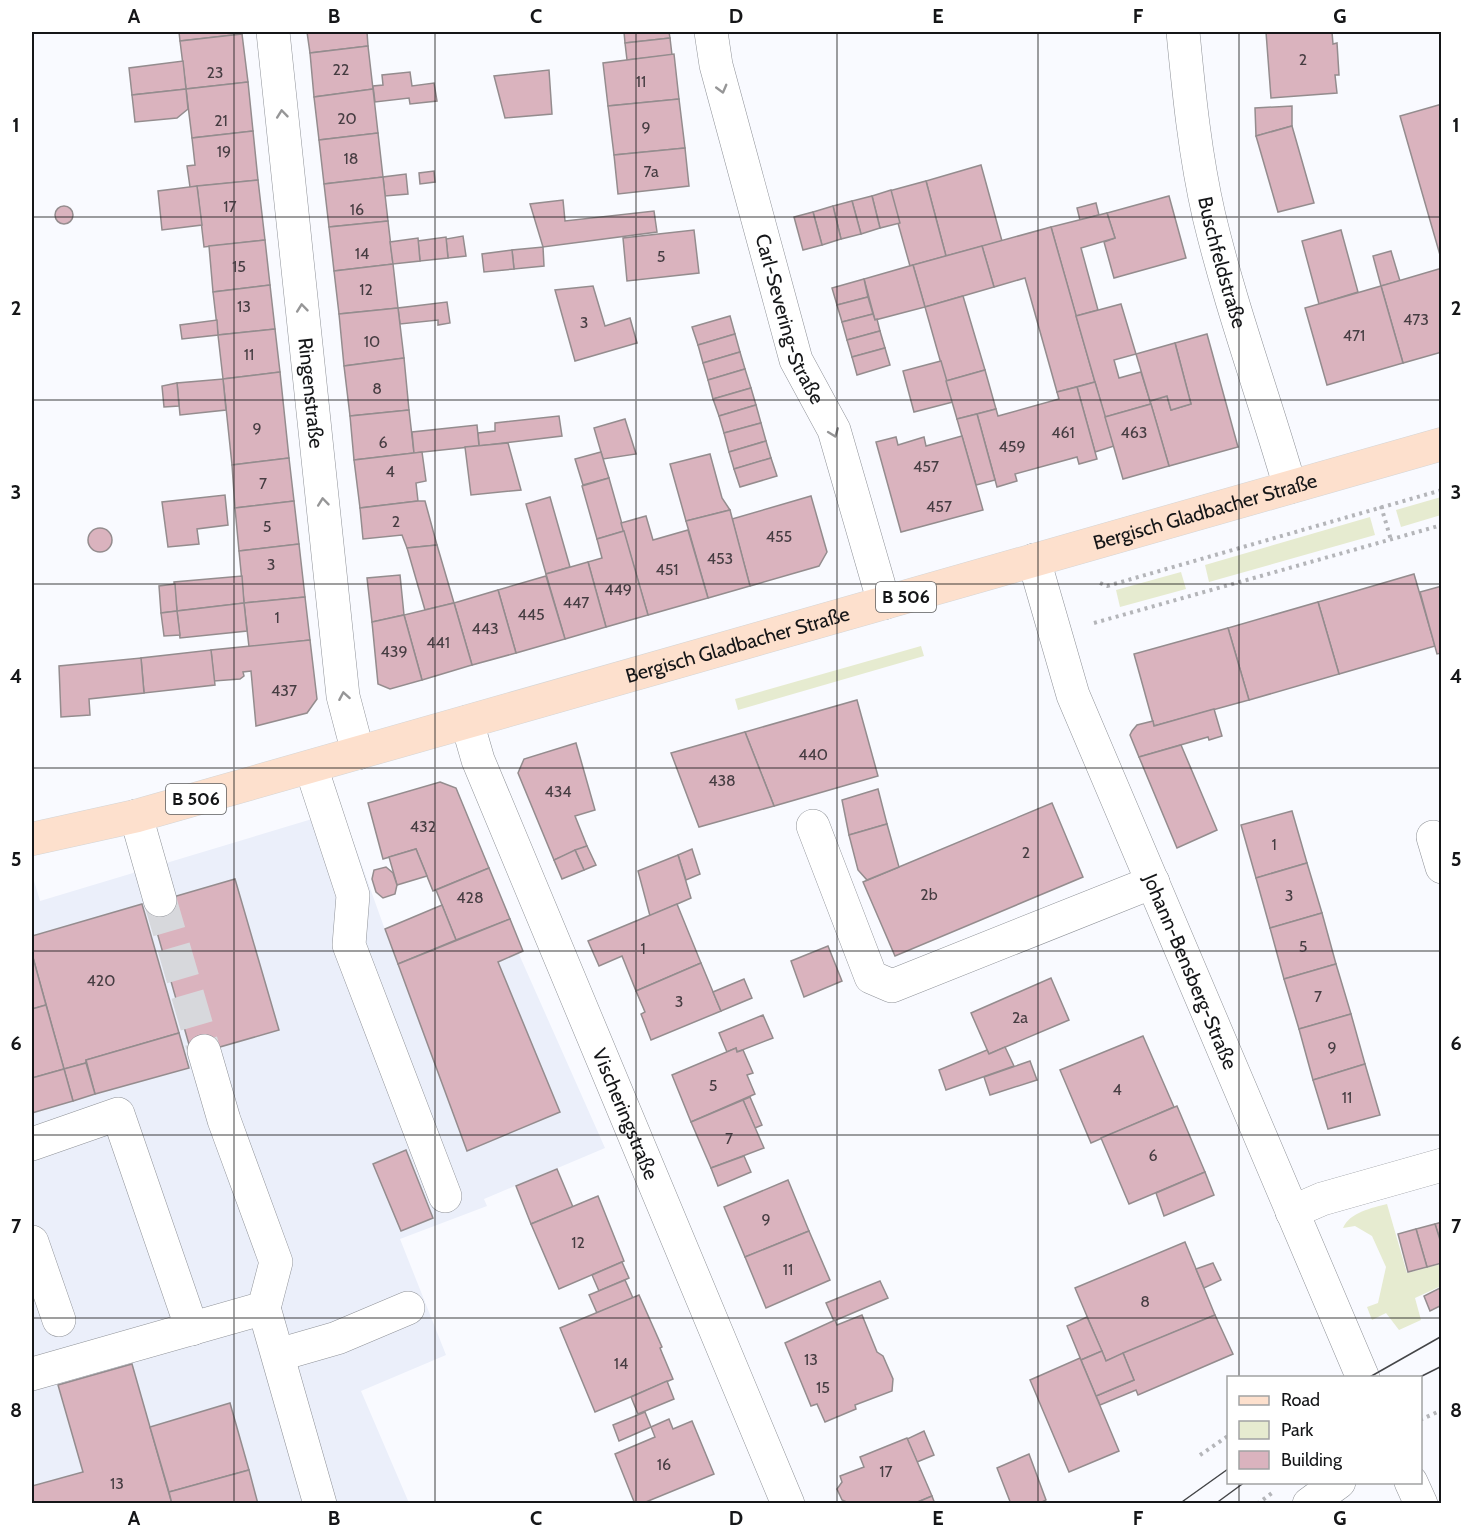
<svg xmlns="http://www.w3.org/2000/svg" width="1473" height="1535" font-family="Cabin,sans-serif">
<rect width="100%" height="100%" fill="#f9faff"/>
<!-- built -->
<polygon fill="#ebeffa" points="342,810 398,966 506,925 605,1148 484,1199 487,1206 400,1239 446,1355 361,1391 409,1503 32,1503 32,874 40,901"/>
<!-- green -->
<g fill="#e6ebd0">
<polygon points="1441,497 1441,515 1401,527 1396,510"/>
<polygon points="1370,517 1375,535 1209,582 1205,565"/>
<polygon points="1181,572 1186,589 1120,607 1116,590"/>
<polygon points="921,646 924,656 738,710 735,699"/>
<path d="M1387,1204L1407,1273L1441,1264V1286L1415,1298L1421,1320L1399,1330L1386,1313L1372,1320L1367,1307L1378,1303L1386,1267L1372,1236L1355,1226L1343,1228C1350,1212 1372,1208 1387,1204Z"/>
</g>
<!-- building -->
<g fill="#dab3be" stroke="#948c8e" stroke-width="1.5">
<polygon points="179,32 242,32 242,34 180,41"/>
<polygon points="307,32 367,32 368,46 310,53"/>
<polygon points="624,32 669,32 670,38 625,43"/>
<polygon points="1266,32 1332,32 1333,44 1337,43 1339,75 1335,75 1337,93 1271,98"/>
<polygon points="242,34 248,82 186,89 180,41"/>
<polygon points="670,38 672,55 627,60 625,43"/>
<polygon points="368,46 373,89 314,97 310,53"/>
<polygon points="674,54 679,99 608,106 603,63"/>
<polygon points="183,61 186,89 132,95 129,68"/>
<polygon points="549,70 552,114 505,118 494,76"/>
<polygon points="410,72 412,86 434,83 437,101 410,104 409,98 375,102 373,86 383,85 382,75"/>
<polygon points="248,82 253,131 192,138 186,89"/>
<polygon points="186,89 188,109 177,118 135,122 132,95"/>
<polygon points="373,89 378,133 319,140 314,97"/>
<polygon points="679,99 685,148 614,155 608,106"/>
<polygon points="1442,104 1442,262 1400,116"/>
<polygon points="1292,106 1292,126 1256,136 1255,108"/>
<polygon points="1292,126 1314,203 1278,212 1256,136"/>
<polygon points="253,131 258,180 190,187 187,166 195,165 192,138"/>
<polygon points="378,133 383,177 324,184 319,140"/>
<polygon points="685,148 689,186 618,194 614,155"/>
<polygon points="981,165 1002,241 946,256 926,181"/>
<polygon points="434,171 435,182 420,184 419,173"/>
<polygon points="406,174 408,194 385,196 383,177"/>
<polygon points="383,177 388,221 329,227 324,184"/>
<polygon points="258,180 265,240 204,247 197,186"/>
<polygon points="926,181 946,256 910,266 889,191"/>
<polygon points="197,186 202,225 162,230 158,191"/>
<polygon points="891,190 900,223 880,228 872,196"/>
<polygon points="872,196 880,228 861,234 852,201"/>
<polygon points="1169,196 1186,258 1114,278 1104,242 1115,238 1107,213"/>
<polygon points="563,200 565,221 654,211 657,232 543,247 530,204"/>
<polygon points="852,201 861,234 841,239 833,206"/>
<polygon points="1096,203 1099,215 1080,220 1077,208"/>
<circle cx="64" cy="215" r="9"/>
<polygon points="833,206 841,239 822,245 813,212"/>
<polygon points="813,212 822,245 803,250 794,217"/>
<polygon points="1107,213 1115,238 1081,248 1098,310 1076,316 1051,227"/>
<polygon points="388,221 393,264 334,271 329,227"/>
<polygon points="1051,227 1095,382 1057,392 1025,278 994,287 982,246"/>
<polygon points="694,230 699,273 627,281 623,238"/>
<polygon points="1341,230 1358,292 1319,304 1302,241"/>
<polygon points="463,236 466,256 448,258 446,239"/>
<polygon points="446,237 448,258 420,261 418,241"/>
<polygon points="418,238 420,261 393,264 390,242"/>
<polygon points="265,240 270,285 213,292 209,246"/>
<polygon points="982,246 994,287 925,307 913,265"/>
<polygon points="543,247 544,266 514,269 512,250"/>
<polygon points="512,250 514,269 484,272 482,254"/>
<polygon points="1391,251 1400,281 1381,286 1373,256"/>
<polygon points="393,264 398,308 339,314 334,271"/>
<polygon points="913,265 925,307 875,320 864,279"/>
<polygon points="1442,268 1442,352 1403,363 1381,286"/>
<polygon points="864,279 868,297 837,305 832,288"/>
<polygon points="270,285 275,329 218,335 213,292"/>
<polygon points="593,286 605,326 630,318 637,343 575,361 555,290"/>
<polygon points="1381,286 1403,363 1327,385 1305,308"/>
<polygon points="963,296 985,370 946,381 925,307"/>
<polygon points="868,297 873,314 842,322 837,305"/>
<polygon points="447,302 450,323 438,325 438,320 400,324 398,308"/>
<polygon points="1121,304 1136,354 1114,360 1119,378 1141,372 1151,404 1105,417 1076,316"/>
<polygon points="398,308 404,358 344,366 339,314"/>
<polygon points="873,314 875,320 877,319 880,331 847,340 842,322"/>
<polygon points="730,316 735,334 698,345 692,327"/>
<polygon points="217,320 218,335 182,339 180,325"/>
<polygon points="275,329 280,372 223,379 218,335"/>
<polygon points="880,331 885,348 852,357 847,340"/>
<polygon points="735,334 740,352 703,363 698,345"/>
<polygon points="1207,334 1238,447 1169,466 1150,401 1167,396 1171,410 1191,404 1175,343"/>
<polygon points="1175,343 1191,404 1171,410 1167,396 1150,401 1136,354"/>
<polygon points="885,348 890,365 857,375 852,357"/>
<polygon points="740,352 745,369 708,380 703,363"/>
<polygon points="404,358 409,410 350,416 344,366"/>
<polygon points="941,361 953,402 914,412 903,371"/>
<polygon points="745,369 751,388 713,399 708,380"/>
<polygon points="985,370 996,409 957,419 946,381"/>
<polygon points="280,372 289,458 232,465 223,379"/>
<polygon points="223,379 226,410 180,415 177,383"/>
<polygon points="1095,382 1114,446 1095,452 1077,387"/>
<polygon points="177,383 179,406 164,407 162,386"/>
<polygon points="1077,387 1097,459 1079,464 1077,457 1015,474 1017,481 997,487 977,414 996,409 998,416 1059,399 1057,392"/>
<polygon points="751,388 756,405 719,416 713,399"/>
<polygon points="1151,404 1169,466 1123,479 1105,417"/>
<polygon points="756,405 761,423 724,433 719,416"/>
<polygon points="409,410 414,453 354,460 350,416"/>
<polygon points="977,414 995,480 976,485 957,419"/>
<polygon points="559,416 562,436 479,446 478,433 495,431 495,423"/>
<polygon points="625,419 636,454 603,459 594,428"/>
<polygon points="761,423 766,441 729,452 724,433"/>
<polygon points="477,425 479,446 414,453 412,432"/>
<polygon points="962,436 983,510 901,532 876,442 896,437 898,445 924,437 926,446"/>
<polygon points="766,441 771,458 734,469 729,452"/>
<polygon points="508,443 521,490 471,495 465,447"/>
<polygon points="422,452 426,481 416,483 418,501 360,508 354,460"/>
<polygon points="601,452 609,478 583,485 575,459"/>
<polygon points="710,454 722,498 730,510 686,521 670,464"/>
<polygon points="289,458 294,501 235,508 232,465"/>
<polygon points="771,458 777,476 740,487 734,469"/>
<polygon points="609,478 624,531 597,539 582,486"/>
<polygon points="225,495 228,525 197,529 199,544 168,547 162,502"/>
<polygon points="811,496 827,552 819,566 750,586 732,519"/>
<polygon points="550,497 570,567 546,574 526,504"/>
<polygon points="294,501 299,544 239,551 235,508"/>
<polygon points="418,501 425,501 437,545 407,548 402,535 363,539 360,508"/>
<polygon points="730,510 750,586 708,598 686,521"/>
<polygon points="646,516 653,540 688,530 708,598 648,615 621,523"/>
<circle cx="100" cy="540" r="12"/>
<polygon points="624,531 648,615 606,627 588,562 602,558 597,539"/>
<polygon points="299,544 305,597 244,603 239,551"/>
<polygon points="437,545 454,603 425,610 407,548"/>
<polygon points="588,562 606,627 565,639 546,574"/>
<polygon points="1414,574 1435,646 1339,674 1318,602"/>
<polygon points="400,575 404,615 372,622 367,578"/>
<polygon points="242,576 244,603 177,611 174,582"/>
<polygon points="546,576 565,639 516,653 498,590"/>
<polygon points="175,584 177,611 161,613 159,586"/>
<polygon points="1442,586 1442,653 1437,654 1420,592"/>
<polygon points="498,590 516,653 472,665 454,603"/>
<polygon points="305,597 310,640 249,647 244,603"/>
<polygon points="1318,602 1339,674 1249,700 1228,628"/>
<polygon points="244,603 247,631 180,638 177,611"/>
<polygon points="454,603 472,665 422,680 404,615"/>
<polygon points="177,611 180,635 164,636 161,613"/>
<polygon points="404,615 422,680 390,689 378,684 372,622"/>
<polygon points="1228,628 1249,700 1154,726 1134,654"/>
<polygon points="310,640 317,699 307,713 256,726 251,671 243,672 244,676 240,679 214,681 211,650"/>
<polygon points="211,650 215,685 144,693 141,658"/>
<polygon points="141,658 144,693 89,699 90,715 61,717 59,666"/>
<polygon points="857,700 878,776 774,806 745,732"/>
<polygon points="1214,709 1222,736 1209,740 1208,737 1139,757 1130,735 1132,731 1137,725 1153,721 1154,726"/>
<polygon points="745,732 774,806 699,827 671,753"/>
<polygon points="576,743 595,810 575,816 587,846 554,860 518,773 524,759"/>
<polygon points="1181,745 1217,830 1177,848 1139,757"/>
<polygon points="440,782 456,788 489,868 433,891 416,849 383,859 368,803"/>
<polygon points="878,789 887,824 849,835 842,800"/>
<polygon points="1052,803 1083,877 895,956 863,882"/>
<polygon points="1292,811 1307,863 1256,878 1241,825"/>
<polygon points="887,824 899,867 867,880 858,870 849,835"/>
<polygon points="587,846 596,865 584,870 575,850"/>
<polygon points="416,849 427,876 397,885 389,857"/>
<polygon points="692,849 700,874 686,880 678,855"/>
<polygon points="575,850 584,870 562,879 554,860"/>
<polygon points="678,855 691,898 650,916 638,871"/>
<polygon points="1307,863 1322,913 1270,928 1256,878"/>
<polygon points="386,867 393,873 397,885 395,894 383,898 376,892 372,879 374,870"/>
<polygon points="489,868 510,919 456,940 436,890"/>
<polygon points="235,879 279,1030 192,1055 149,904"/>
<polygon points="142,904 179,1033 86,1060 86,1063 64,1069 32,954 32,936"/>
<polygon points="677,904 701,963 636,991 622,956 599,966 588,941"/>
<polygon points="442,905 456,940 398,964 385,929"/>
<polygon points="1322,913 1336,964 1284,979 1270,928"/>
<polygon points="510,919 523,951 498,962 560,1112 467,1151 398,964"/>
<polygon points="828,946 842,981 804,997 791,961"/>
<polygon points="32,954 46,1005 32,1009"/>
<polygon points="701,963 721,1011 651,1040 641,1014 645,1012 636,991"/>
<polygon points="1336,964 1351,1014 1299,1029 1284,979"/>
<polygon points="1051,978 1069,1020 989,1054 971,1013"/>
<polygon points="744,979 752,998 721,1011 713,992"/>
<polygon points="46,1005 64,1069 32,1078 32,1009"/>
<polygon points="1351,1014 1365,1064 1313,1080 1299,1029"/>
<polygon points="763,1015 773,1038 737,1052 736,1048 727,1052 719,1033"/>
<polygon points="179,1033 189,1068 95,1094 86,1060"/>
<polygon points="1143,1036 1174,1107 1091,1143 1060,1070"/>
<polygon points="1005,1047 1014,1066 946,1090 939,1070 987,1050 989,1054"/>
<polygon points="736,1048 737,1052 743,1050 753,1073 747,1075 755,1094 691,1122 672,1075"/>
<polygon points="1030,1061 1037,1080 990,1095 984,1077"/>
<polygon points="86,1063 95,1094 73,1101 64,1069"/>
<polygon points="1365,1064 1380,1115 1328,1129 1313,1080"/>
<polygon points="64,1069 73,1101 32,1113 32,1078"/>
<polygon points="750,1097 762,1125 755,1128 743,1100"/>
<polygon points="743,1100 764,1148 711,1168 691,1122"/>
<polygon points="1177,1106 1205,1172 1129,1204 1101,1138"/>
<polygon points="406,1150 433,1218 401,1231 373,1164"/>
<polygon points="744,1156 751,1172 718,1186 711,1168"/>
<polygon points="557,1169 573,1207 531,1224 516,1186"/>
<polygon points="1205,1172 1214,1195 1164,1216 1156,1193"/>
<polygon points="788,1180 809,1231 745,1257 724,1207"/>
<polygon points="598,1196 624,1261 559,1289 531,1224"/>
<polygon points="1442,1222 1442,1246 1435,1224"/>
<polygon points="1435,1224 1442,1246 1442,1263 1427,1267 1416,1229"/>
<polygon points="1416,1229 1427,1267 1408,1272 1398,1234"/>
<polygon points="809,1231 830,1280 766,1308 745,1257"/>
<polygon points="1185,1242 1215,1315 1106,1361 1075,1288"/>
<polygon points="622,1262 629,1278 599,1291 592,1275"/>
<polygon points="1213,1263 1221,1280 1204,1288 1196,1269"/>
<polygon points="625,1280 633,1298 597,1313 589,1295"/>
<polygon points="880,1281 888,1298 834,1321 826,1303"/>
<polygon points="1442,1287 1442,1305 1430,1311 1424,1296"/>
<polygon points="639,1295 662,1347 660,1348 673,1379 595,1412 560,1328"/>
<polygon points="862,1315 877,1352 883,1356 893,1379 892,1391 855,1405 856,1409 825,1422 817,1404 811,1406 785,1343 835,1320 837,1325"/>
<polygon points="1215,1315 1233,1354 1138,1395 1136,1390 1100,1405 1096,1396 1134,1380 1123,1353"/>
<polygon points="1087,1317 1102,1351 1081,1360 1067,1326"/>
<polygon points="1102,1351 1106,1361 1123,1353 1134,1380 1096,1396 1081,1360"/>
<polygon points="1080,1358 1119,1451 1069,1472 1030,1380"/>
<polygon points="132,1364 172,1504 32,1504 32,1486 83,1472 58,1385"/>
<polygon points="667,1381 674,1399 638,1414 631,1397"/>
<polygon points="230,1403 249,1470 169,1492 150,1427"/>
<polygon points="645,1412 651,1427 619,1441 613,1425"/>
<polygon points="669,1419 673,1429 692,1421 714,1474 641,1504 635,1504 615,1454 655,1437 651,1427"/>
<polygon points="924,1431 934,1455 917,1462 907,1439"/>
<polygon points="907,1438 932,1496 913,1504 851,1504 842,1500 837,1489 842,1482 840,1476 864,1467 860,1457"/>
<polygon points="1029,1454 1046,1500 1038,1504 1011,1504 997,1468"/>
<polygon points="249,1470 258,1504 172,1504 169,1492"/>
<polygon points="932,1496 935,1504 913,1504"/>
</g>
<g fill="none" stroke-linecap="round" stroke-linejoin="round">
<!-- minor-tunnel -->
<polyline stroke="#d7d8dc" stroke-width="33" stroke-dasharray="33 16" stroke-linecap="butt" points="160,900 204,1051"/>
<defs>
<g id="minor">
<path id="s1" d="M273,32L343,696L358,753"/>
<path id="s2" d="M711,32L716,65L796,360L834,430L884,603"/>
<path id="s3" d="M1183,32C1189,94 1195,155 1209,216C1231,308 1264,397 1290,487"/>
<path id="s4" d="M1034,560L1073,695L1363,1378"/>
<path id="s5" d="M467,722L478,760L788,1504"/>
<polyline points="311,767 353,895 349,945 445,1196"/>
<polyline points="136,816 160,900"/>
<polyline points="813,826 871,977 892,986 1153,882"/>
<polyline points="1433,837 1442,867"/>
<polyline points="32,1144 118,1114 192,1329"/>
<polyline points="1292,1212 1322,1199 1442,1165"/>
<polyline points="32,1242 59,1320"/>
<polyline points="264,1308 320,1504"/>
<polyline points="278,1355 337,1338 408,1308"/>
<polyline points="32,1374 264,1308 276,1262 224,1120 204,1051"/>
<polyline points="1411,1482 1421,1504"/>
<polyline points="1309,1504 1339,1482"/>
</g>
<g id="major">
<path id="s6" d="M32,839L136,816L1442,444"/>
</g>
</defs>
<!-- minor casing -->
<use href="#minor" stroke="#8f9298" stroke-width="34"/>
<!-- major casing -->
<use href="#major" stroke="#d5d5d5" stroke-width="34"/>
<!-- path -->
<g stroke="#b4b5b9" stroke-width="4" stroke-dasharray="3 4.5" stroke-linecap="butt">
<polyline points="1381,506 1391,540"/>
<polyline points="1100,583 1107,586 1442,490"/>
<polyline points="1094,623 1442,525"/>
<polyline points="1420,1420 1442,1410"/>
<polyline points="1200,1455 1228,1436"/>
<polyline points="1257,1504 1272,1493"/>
</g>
<!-- minor -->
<use href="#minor" stroke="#fff" stroke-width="33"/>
<!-- major -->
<use href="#major" stroke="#fde0cd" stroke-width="33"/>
<!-- tram -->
<g stroke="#444548" stroke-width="1.5">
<polyline points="1368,1378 1442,1336"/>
<polyline points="1418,1378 1442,1366"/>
<polyline points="1179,1504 1228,1469"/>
<polyline points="1215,1504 1245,1482"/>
</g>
</g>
<!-- one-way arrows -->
<defs><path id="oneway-chevron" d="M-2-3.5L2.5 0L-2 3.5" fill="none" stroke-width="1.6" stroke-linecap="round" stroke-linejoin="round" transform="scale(1.5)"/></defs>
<g stroke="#969697">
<use href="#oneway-chevron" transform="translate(722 89) rotate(75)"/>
<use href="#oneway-chevron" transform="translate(282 114) rotate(-96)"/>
<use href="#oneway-chevron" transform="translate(302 308) rotate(-96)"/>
<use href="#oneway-chevron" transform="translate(834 433) rotate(69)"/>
<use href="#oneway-chevron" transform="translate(323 502) rotate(-96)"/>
<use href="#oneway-chevron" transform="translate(344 696) rotate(-100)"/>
</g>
<!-- grid -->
<path fill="none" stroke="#151618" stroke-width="1.5" stroke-opacity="0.55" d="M234,32V1504M435,32V1504M636,32V1504M837,32V1504M1038,32V1504M1239,32V1378M32,217H1442M32,400H1442M32,584H1442M32,768H1442M32,951H1442M32,1135H1442M32,1318H1442M1239,1482V1504"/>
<g text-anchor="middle" stroke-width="4.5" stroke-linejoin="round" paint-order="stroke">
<!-- number labels -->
<g font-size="16" fill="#463d42">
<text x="1303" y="65">2</text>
<text x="341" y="75">22</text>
<text x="215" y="78">23</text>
<text x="641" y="87">11</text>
<text x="347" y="124">20</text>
<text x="221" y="126">21</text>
<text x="646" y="133">9</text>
<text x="224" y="157">19</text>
<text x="351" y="164">18</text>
<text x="651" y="177">7a</text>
<text x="230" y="212">17</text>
<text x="357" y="215">16</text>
<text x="362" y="259">14</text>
<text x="661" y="262">5</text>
<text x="239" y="272">15</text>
<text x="366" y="295">12</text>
<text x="244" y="312">13</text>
<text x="1416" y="325">473</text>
<text x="584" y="328">3</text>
<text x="1354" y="341">471</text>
<text x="372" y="347">10</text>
<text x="249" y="360">11</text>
<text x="377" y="394">8</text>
<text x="257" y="434">9</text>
<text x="1063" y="438">461</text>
<text x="1134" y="438">463</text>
<text x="383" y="448">6</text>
<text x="1012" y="452">459</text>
<text x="926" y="472">457</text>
<text x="390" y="477">4</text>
<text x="263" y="489">7</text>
<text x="939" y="512">457</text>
<text x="396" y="527">2</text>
<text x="267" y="532">5</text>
<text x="779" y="542">455</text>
<text x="720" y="564">453</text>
<text x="271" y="570">3</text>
<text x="667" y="575">451</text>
<text x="618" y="595">449</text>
<text x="576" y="608">447</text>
<text x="531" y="620">445</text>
<text x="277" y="623">1</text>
<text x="485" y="634">443</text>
<text x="438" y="648">441</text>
<text x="394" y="657">439</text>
<text x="284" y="696">437</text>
<text x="813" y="760">440</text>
<text x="722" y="786">438</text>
<text x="558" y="797">434</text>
<text x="423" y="832">432</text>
<text x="1274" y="850">1</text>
<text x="1026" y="858">2</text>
<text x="929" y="900">2b</text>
<text x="1289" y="901">3</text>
<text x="470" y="903">428</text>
<text x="1303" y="952">5</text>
<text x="643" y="954">1</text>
<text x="101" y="986">420</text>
<text x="1318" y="1002">7</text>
<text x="679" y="1007">3</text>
<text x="1020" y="1023">2a</text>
<text x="1332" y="1053">9</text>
<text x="713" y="1091">5</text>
<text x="1117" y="1095">4</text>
<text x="1347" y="1103">11</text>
<text x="729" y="1144">7</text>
<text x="1153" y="1161">6</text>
<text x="766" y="1225">9</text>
<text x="578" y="1248">12</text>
<text x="788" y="1275">11</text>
<text x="1145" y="1307">8</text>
<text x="811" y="1365">13</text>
<text x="621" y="1369">14</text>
<text x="823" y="1393">15</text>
<text x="664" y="1470">16</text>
<text x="886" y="1477">17</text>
<text x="117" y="1489">13</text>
</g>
<!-- shield labels -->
<g fill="#fff" stroke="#5b5c5d" stroke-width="1.5">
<rect x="876" y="582" width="60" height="30" rx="4.5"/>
<rect x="166" y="784" width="60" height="30" rx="4.5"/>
</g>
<g font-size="18" font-weight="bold" fill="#151618">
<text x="906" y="603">B 506</text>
<text x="196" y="805">B 506</text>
</g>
<!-- street labels -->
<g font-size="20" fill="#151618" stroke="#fff">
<text dy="7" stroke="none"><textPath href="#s3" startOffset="234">Buschfeldstraße</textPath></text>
<text dy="7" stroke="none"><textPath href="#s2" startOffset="298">Carl-Severing-Straße</textPath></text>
<text dy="7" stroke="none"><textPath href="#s1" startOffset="363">Ringenstraße</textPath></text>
<text dy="7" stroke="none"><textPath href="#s6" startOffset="1218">Bergisch Gladbacher Straße</textPath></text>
<text dy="7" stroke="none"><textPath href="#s6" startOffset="732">Bergisch Gladbacher Straße</textPath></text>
<text dy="7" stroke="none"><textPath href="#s4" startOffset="441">Johann-Bensberg-Straße</textPath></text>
<text dy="7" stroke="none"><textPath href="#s5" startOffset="423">Vischeringstraße</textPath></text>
</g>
</g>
<!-- border -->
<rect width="1473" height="1535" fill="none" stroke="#ffffff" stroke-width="66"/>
<!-- legend -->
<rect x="1227" y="1376" width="195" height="108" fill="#ffffff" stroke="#a1a2a3" stroke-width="1.5"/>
<rect x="1239" y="1396" width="30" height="9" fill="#fde0cd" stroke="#a1a2a3" stroke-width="1.5"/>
<text x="1281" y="1406" font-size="18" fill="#151618">Road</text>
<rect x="1239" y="1421" width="30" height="18" fill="#e6ebd0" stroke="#a1a2a3" stroke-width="1.5"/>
<text x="1281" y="1436" font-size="18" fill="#151618">Park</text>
<rect x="1239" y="1451" width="30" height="18" fill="#dab3be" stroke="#a1a2a3" stroke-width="1.5"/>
<text x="1281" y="1466" font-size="18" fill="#151618">Building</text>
<rect x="33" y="33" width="1407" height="1469" fill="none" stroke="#151618" stroke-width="2"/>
<g font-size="20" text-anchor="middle" font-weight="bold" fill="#151618">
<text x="134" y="23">A</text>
<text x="334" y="23">B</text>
<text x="536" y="23">C</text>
<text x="736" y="23">D</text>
<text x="938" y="23">E</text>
<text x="1138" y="23">F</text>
<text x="1340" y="23">G</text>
<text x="16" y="132">1</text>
<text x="1456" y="132">1</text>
<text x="16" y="315">2</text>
<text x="1456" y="315">2</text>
<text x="16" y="499">3</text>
<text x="1456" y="499">3</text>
<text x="16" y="683">4</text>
<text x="1456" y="683">4</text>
<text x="16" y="866">5</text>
<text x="1456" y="866">5</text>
<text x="16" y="1050">6</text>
<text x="1456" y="1050">6</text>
<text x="16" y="1233">7</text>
<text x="1456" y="1233">7</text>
<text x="16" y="1417">8</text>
<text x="1456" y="1417">8</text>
<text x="134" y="1525">A</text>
<text x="334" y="1525">B</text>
<text x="536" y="1525">C</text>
<text x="736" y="1525">D</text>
<text x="938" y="1525">E</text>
<text x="1138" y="1525">F</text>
<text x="1340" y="1525">G</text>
</g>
</svg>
